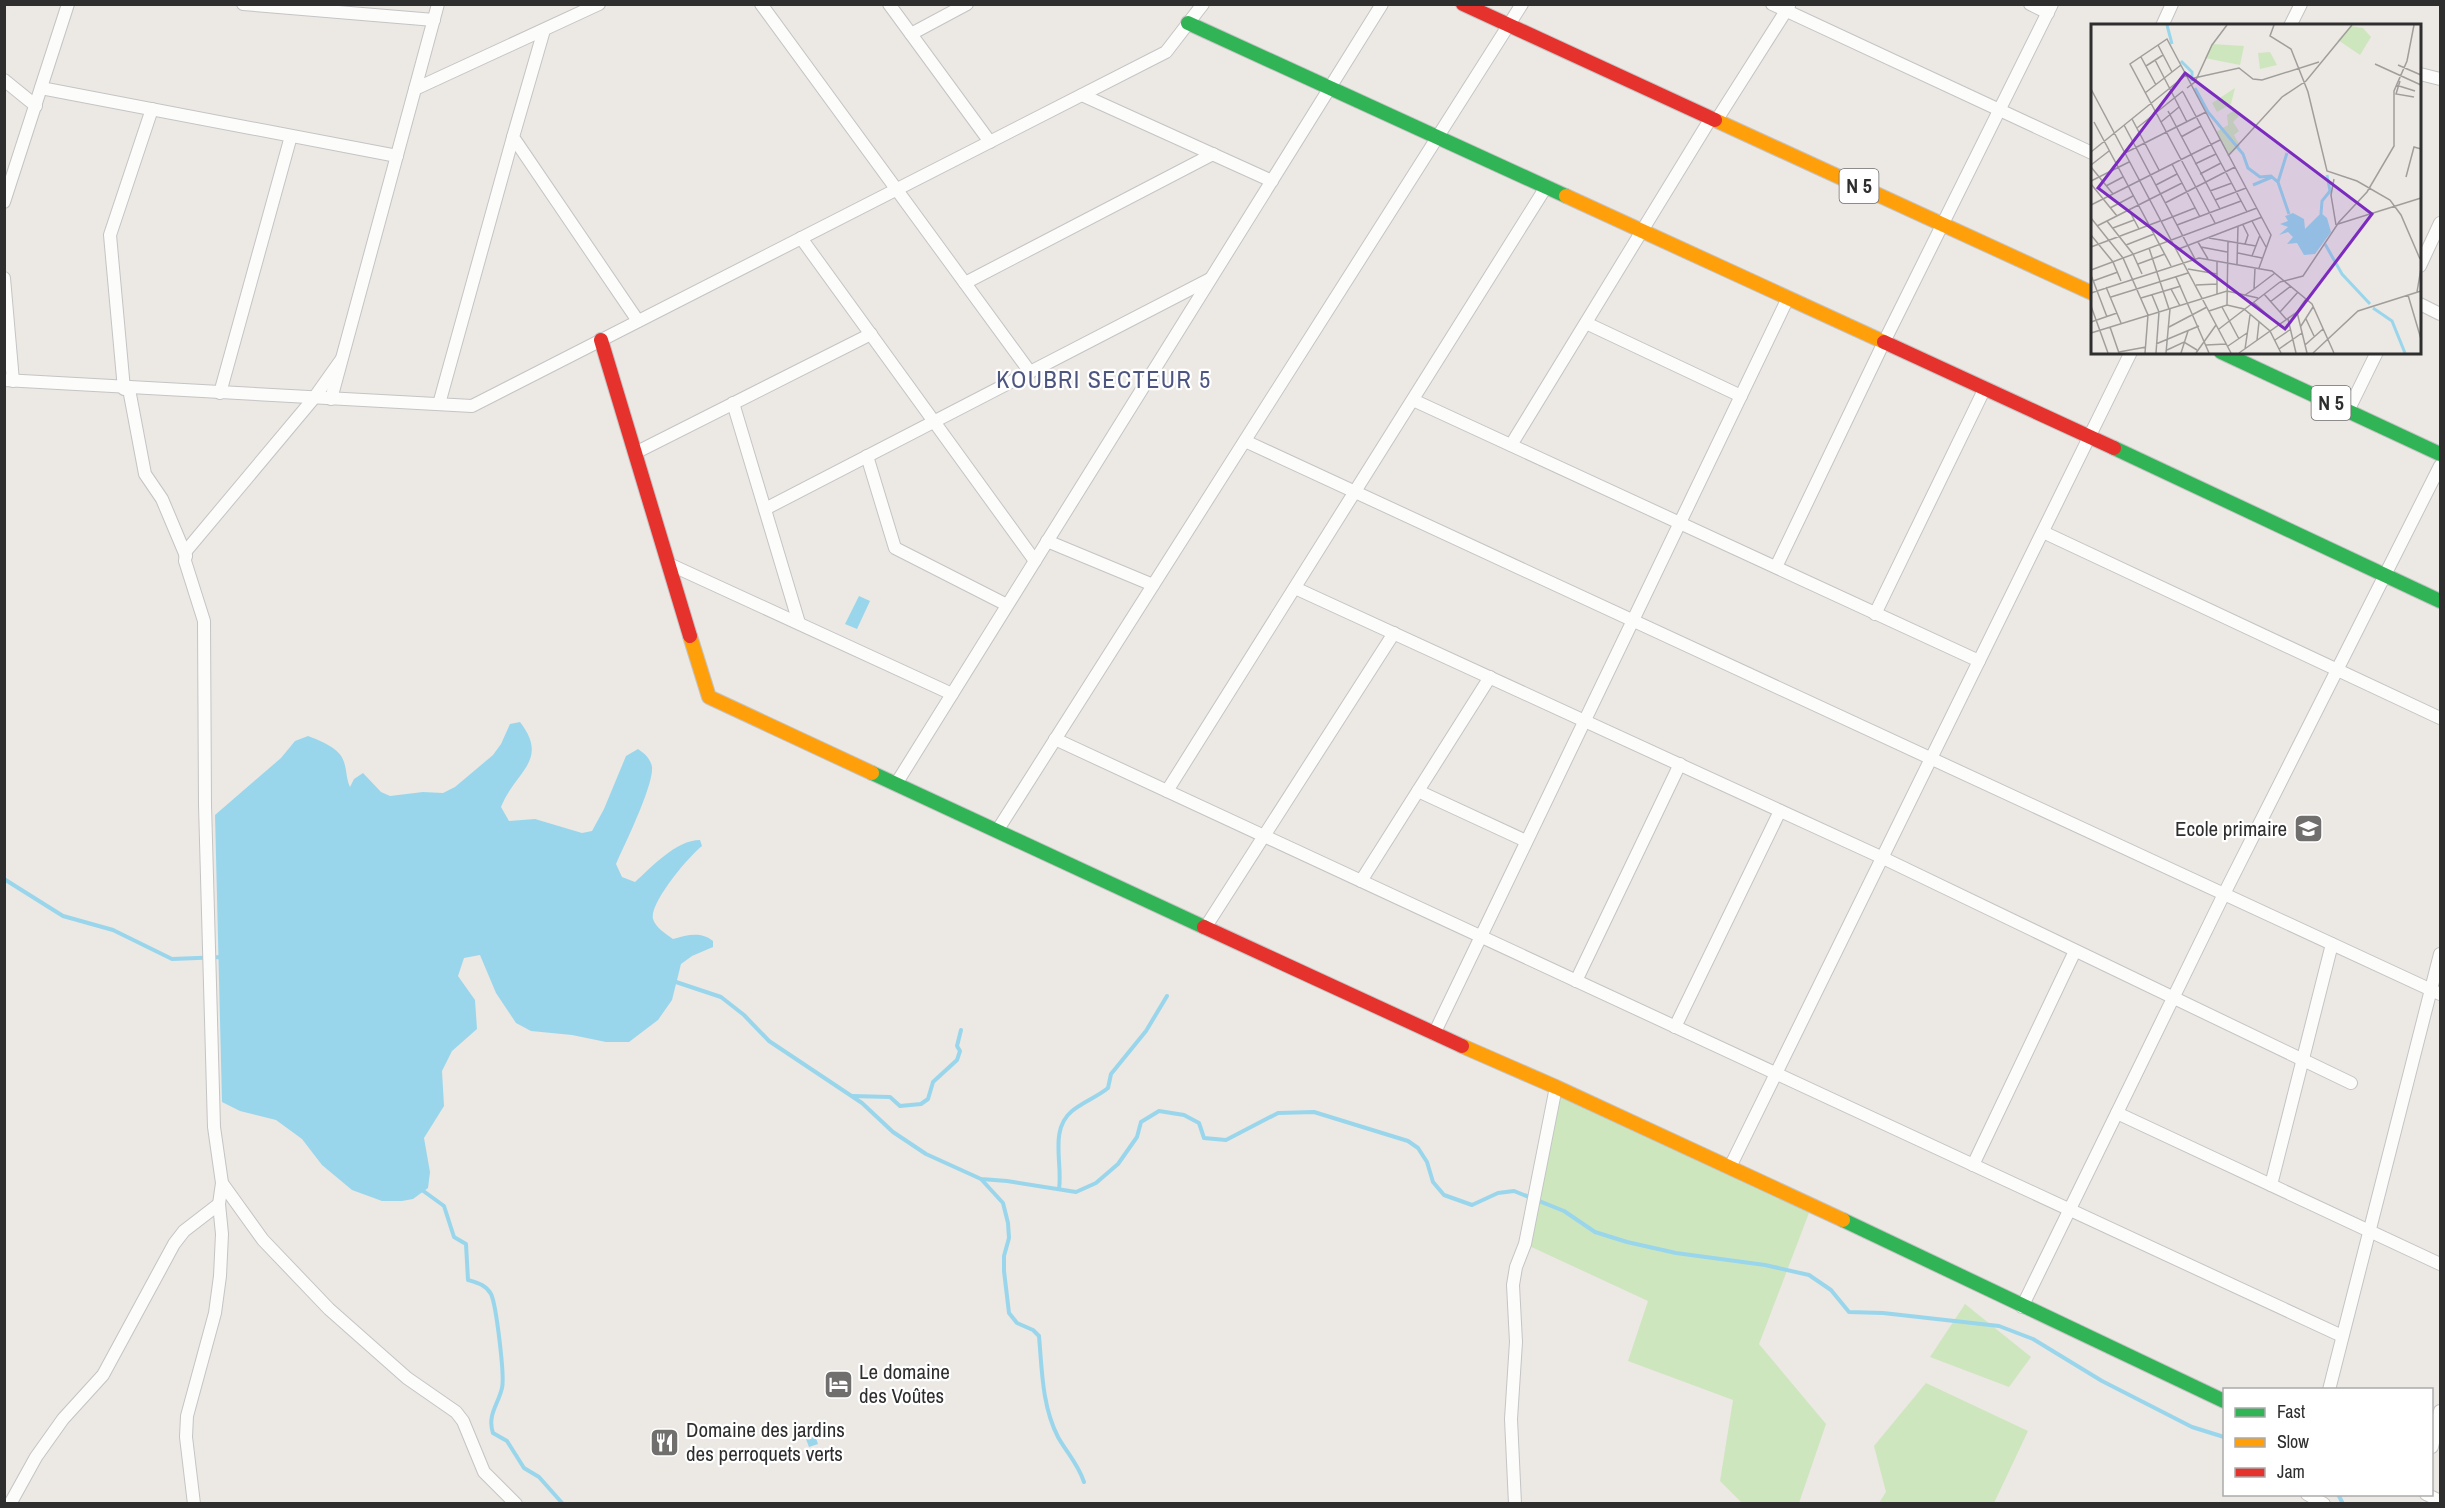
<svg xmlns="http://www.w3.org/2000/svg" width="2445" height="1508" font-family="'Archivo Narrow',sans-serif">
<rect width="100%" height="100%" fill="#ece8e4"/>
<!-- green -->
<g fill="#cee6be">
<polygon points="1556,1087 1812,1205 1759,1344 1826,1424 1799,1503 1742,1503 1720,1481 1733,1400 1628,1361 1648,1301 1525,1244"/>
<polygon points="1965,1304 2031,1357 2009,1387 1930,1357"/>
<polygon points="1926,1383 2028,1431 1994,1503 1879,1503 1886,1492 1874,1446"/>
</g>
<!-- water -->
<g fill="#99d6ec">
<polygon points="859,596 870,601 857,629 845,624"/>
<path d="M520,722C550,761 515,771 501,807L509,821L535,819L582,833L592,831L604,809L626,756L638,749C644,753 651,759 652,767C654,785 624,846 616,864L622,877L635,882C652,867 676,840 700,840L702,846C690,855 649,903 653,919C656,928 666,934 673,939C687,935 701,931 713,941V947L692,956L681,964L672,1000L658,1020L629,1042H606L572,1035L531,1031L516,1023L496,993L480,955L464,958L458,976L475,1000L477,1029L452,1051L442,1071L444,1106L424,1138L430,1172L428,1188L413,1199L402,1201H382L352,1190L322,1165L302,1139L276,1120L240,1111L222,1102L215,815L281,758L295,741L308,736C321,741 340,748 344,762C347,771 346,778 350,787L354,779L363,773L381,792L390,796L423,792L443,793L455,787L493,755L501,744L510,724Z"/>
<polygon points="811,1423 818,1444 809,1447 801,1426"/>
</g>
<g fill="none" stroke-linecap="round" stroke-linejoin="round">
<!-- stream -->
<g stroke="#99d6ec" stroke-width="4">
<polyline points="4,879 63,916 113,930 172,959 223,957"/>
<polyline points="673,981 721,997 744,1015 769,1041 862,1103 893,1132 926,1154 981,1179 1007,1181 1076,1192 1096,1183 1118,1164 1137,1137 1141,1122 1159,1111 1184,1115 1199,1123 1204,1138 1226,1140 1278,1113 1314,1112 1408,1141 1418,1148 1427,1162 1433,1182 1444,1195 1472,1205 1498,1193 1514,1191 1564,1211 1595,1232 1627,1242 1676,1253 1765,1265 1809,1275 1831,1290 1849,1312 1883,1313 1999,1326 2033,1339 2102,1381 2192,1427 2224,1437"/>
<polyline points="852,1096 890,1097 900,1106 921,1104 928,1099 933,1082 957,1060 960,1051 957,1046 961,1030"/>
<path d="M981,1179L1003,1203L1008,1223L1009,1238L1004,1256V1271L1009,1313L1017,1323L1033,1330L1039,1336C1042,1370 1042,1406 1058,1437C1067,1453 1078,1464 1084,1482"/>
<path d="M1059,1189C1063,1164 1049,1130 1072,1111C1083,1102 1097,1097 1108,1088L1111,1074L1146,1031L1167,996"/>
<path d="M422,1190L444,1206L454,1237L466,1244L468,1280C478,1283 486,1285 491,1294C496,1304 505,1376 502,1388C498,1405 487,1415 493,1433L507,1441L524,1468L539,1477L563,1504"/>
<polyline points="2338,1494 2343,1504"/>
</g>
<defs>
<g id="street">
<polyline points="243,4 434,20"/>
<polyline points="761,4 1030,372"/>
<polyline points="889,4 990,142"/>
<polyline points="1772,4 2092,153"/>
<polyline points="2030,4 2048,13"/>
<polyline points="2162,26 2172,4"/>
<polyline points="2290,26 2301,4"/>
<polyline points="544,30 513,137 638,321"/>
<polyline points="911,34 967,4"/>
<polyline points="2420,74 2440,79"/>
<polyline points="4,80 36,106"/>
<polyline points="41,88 397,156"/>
<polyline points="415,89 599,4"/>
<polyline points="1082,95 1272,181"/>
<polyline points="1716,121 1789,6"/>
<polyline points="4,202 68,4"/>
<polyline points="801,238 1035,561"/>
<polyline points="2420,266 2440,223"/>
<polyline points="4,278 13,381"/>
<polyline points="965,283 1213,154"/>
<polyline points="2420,304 2440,314"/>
<polyline points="1586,323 1741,396"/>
<polyline points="4,380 472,406 1166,52 1203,4"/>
<polyline points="124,389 110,235 152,109"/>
<polyline points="129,389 145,474 162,499 186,556"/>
<polyline points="220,393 291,136"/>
<polyline points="331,399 438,4"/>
<polyline points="1413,400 1979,661"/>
<polyline points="733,403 799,623"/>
<polyline points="439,404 513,137"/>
<polyline points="2348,411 2377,352"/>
<polyline points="1245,441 2440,994"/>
<polyline points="1511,445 1711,118"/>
<polyline points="635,453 871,334"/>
<polyline points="867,456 895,548 1007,605"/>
<polyline points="765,509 1210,279"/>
<polyline points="2043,532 2440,718"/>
<polyline points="1047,541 1153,585"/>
<polyline points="669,564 952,694"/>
<polyline points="1776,567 1884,342 2052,4"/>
<polyline points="1295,588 1883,858 2351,1083"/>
<polyline points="1875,614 1985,388"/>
<polyline points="1055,739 2342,1336"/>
<polyline points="896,784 1382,4"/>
<polyline points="1167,791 1546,187"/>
<polyline points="1418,791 1526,841"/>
<polyline points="997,831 1522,4"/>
<polyline points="1361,881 1490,677"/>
<polyline points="1205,928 1394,633"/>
<polyline points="1576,981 1680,764"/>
<polyline points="1675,1027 1780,811"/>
<polyline points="1434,1034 1788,298"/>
<polyline points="2117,1113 2440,1264"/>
<polyline points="1973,1165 2075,951"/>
<polyline points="1730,1167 2131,352"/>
<polyline points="222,1183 263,1240 329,1309 407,1378 456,1412 463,1421 484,1472 516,1504"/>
<polyline points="2271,1185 2332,944"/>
<polyline points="2022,1307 2224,894 2440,466"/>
<polyline points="2329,1390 2440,954"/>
<polyline points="2432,1447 2440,1411"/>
<polyline points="2307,1494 2324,1504"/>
<polyline points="2426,1494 2440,1501"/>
<polyline points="10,1504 36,1457 63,1419 103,1375 174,1244 184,1231 219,1204"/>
<polyline points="194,1504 186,1437 187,1416 215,1313 220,1276 222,1234 219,1204 222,1183 214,1127 205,805 204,621 185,561 186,551 314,398 341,360"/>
<polyline points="1515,1504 1511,1419 1516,1342 1513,1285 1516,1267 1525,1244 1556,1087"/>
</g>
<g id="fast">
<polyline points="1188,23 1566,196"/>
<polyline points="2221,352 2440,454"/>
<polyline points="2114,448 2440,601"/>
<polyline points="872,773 1204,927"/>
<polyline points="1843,1220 2224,1401"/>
</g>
<g id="slow">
<polyline points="1715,120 2092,293"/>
<polyline points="1566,196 1884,342"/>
<polyline points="690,636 709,697 872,773"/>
<polyline points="1462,1046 1556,1087 1843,1220"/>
</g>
<g id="jam">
<polyline points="1463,4 1715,120"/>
<polyline points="601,340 690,636"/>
<polyline points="1884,342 2114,448"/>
<polyline points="1204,927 1462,1046"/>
</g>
</defs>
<!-- street casing -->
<use href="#street" stroke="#c5c4c5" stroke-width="14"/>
<!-- fast casing -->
<use href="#fast" stroke="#c5c4c5" stroke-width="16"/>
<!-- slow casing -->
<use href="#slow" stroke="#c5c4c5" stroke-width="16"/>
<!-- jam casing -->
<use href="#jam" stroke="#c5c4c5" stroke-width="16"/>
<!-- street -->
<use href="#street" stroke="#fcfcfb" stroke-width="12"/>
<!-- fast -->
<use href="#fast" stroke="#30b455" stroke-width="14"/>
<!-- slow -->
<use href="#slow" stroke="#ff9f0a" stroke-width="14"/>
<!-- jam -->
<use href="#jam" stroke="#e5322d" stroke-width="14"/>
</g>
<!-- icons -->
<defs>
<symbol id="school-square" viewBox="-11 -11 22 22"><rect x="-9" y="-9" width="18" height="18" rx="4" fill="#706f6e" stroke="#fff"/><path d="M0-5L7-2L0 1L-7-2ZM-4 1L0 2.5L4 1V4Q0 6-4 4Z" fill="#fff"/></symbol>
<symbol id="hotel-square" viewBox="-11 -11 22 22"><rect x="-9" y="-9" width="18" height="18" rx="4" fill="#706f6e" stroke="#fff"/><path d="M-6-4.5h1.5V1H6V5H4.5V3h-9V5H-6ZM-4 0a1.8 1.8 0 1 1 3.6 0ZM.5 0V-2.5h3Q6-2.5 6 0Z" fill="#fff"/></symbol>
<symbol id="restaurant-square" viewBox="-11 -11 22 22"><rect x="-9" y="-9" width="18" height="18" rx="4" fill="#706f6e" stroke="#fff"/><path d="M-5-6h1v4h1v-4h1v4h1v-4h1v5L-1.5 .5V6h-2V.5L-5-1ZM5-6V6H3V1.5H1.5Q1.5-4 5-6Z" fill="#fff"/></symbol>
</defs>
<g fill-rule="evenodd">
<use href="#school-square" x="2292" y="812" width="33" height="33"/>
<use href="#hotel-square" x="822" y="1368" width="33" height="33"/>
<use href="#restaurant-square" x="648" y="1426" width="33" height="33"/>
</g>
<g text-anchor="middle" stroke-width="4.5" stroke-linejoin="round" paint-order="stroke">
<!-- shield labels -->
<g fill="#fff" stroke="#6d6d6d" stroke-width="1.5">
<rect x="1839.5" y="169" width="39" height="34" rx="4.5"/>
<rect x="2311.5" y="386" width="39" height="34" rx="4.5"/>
</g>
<g font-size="20" font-weight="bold" fill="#2e2e2e">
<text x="1859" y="193">N 5</text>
<text x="2331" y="410">N 5</text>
</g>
<!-- poi labels -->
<g font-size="21" fill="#2e2e2e" stroke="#fff" text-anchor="start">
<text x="2287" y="836" text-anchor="end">Ecole primaire</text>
<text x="859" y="1379">Le domaine<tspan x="859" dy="24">des Voûtes</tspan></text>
<text x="686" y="1437">Domaine des jardins<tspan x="686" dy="24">des perroquets verts</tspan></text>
</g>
<!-- quarter labels -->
<g font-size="24" letter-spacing="1.5" fill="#4d5680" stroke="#fff">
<text x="1104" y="388">KOUBRI SECTEUR 5</text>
</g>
</g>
<!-- overview -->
<g transform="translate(2091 24)">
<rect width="330" height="330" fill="#ece8e4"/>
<path d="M260,2L272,4L280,13L269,31L247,16ZM121,20L153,22L149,41L114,34ZM179,28L186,41L169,45L167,29ZM144,64L140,80L126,88L121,79ZM145,85L148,92L142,98L148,107L143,111L149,122L137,132L125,108L137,101L136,91Z" fill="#cee6be"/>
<path d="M202,189L213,195L214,205L230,189L236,194L240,208L224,230L213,231L206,219L196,220L202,213L197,208L188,211L197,203L189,200L197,197L194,192Z" fill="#99d6ec"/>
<path fill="none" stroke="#99d6ec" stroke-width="3" d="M76,1L81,20M90,37L101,48V57M104,64L117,88L152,130L157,144L169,153L180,152L187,158L198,190M187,158L196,129M162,161L181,153M230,190L231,177L239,167L236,151M234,220L251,250L279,280M282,284L301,297L314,329"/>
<path fill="none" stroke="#a09e9b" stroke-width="1.5" d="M183,1L179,12L200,25L217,68L236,147L266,157L299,176L310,191L329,235M67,21L81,48M50,33L65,61M64,36L96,98M284,40L330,61M307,41L330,51M55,42L72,31M103,54L148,44L162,55L171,56L228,38M309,57L305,70L323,73M305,61L324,67M96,64L104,58L121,21L136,1M0,65L140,329M92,68L156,188M54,69L90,41M77,87L129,185M41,95L68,146M3,98L80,242M70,98L88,83M33,101L104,235M46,104L92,67M90,113L110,102M0,128L95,51M34,129L115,88M137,132L191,73L215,57L261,1M81,140L109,193M104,140L125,130M0,141L18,127M0,143L22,170M109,150L130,139M315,153L323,123L330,125M243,155L240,171L245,201M0,157L38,138M0,160L26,192M65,161L86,150M15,162L32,153M119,167L141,159M124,176L155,164M74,179L144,143M0,181L129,116M19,184L42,172M38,186L48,205M0,194L32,234L57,291L54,329M16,197L42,230L51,250M71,197L104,184M161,197L175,223M124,199L39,40L76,15L180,211L168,244M247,200L330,174M86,201L150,177M152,201L157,211L154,220M6,202L91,159M22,204L43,196M0,211L22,238L30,257M118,214L165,222M107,218L117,235M35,221L63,210M0,223L69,197M110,223L136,228M58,224L78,285M85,226L171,193M147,229L171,234M161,232L169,211M47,240L74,230M146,240L147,202M97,245L126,250M0,246L166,184M0,251L16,293M85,253L118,329M2,257L27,248M189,258L212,252L248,198L276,168L303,122V67L316,37L323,1M105,261L126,260M15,263L30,299M80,265L89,282M163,265L184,249M326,268L330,244M0,269L108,234L181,247L221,280L243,329M126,270V237M173,270L196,296M61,271L68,288L65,329M154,271L163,265L164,244M317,271L330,315M20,273L97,249M50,274L90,262M162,278L188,301M179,278L200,262M136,281L137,217M0,282L17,329M131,283L148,315M118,287L136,281L153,285L179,307L190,329M189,288L207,268M206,288L216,329M197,295L205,329M215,295L223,312M0,298L26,289M210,302L222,283M19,303L28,329M78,303L116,283M128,305L189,258M0,309L136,267L167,274M166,316L168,298M184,316L200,305M65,320L108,302M115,321L135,320M214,321L232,305M137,322L156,309M154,325L159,291M188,325L211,309M76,326L93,318L106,326M28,328L55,323M75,329L79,285M90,329L97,307M105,329L125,301M148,329L206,288L215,275M222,329L267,287L330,267"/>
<path fill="#7b2cbf" fill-opacity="0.15" stroke="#7b2cbf" stroke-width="3" d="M94,49L281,190L194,305L7,164Z"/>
<rect width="330" height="330" fill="none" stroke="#2e2e2e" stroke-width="3"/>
</g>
<!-- border -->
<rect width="2445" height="1508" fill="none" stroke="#2e2e2e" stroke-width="12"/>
<!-- legend -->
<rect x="2223" y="1388" width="210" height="108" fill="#ffffff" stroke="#ababab" stroke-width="1.5"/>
<rect x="2235" y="1408" width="30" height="9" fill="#30b455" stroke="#ababab" stroke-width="1.5"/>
<text x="2277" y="1418" font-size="18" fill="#2e2e2e">Fast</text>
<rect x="2235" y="1438" width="30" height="9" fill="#ff9f0a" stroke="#ababab" stroke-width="1.5"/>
<text x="2277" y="1448" font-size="18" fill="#2e2e2e">Slow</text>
<rect x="2235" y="1468" width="30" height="9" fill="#e5322d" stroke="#ababab" stroke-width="1.5"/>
<text x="2277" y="1478" font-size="18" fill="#2e2e2e">Jam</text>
</svg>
